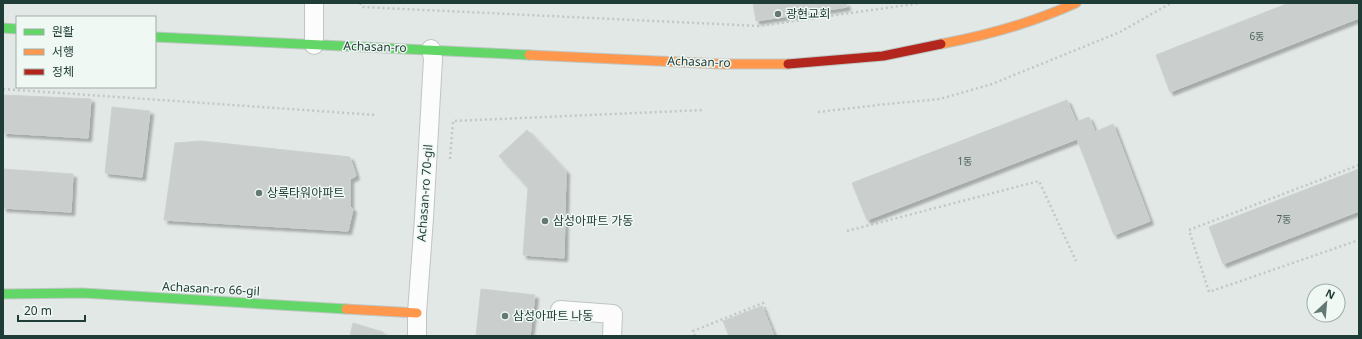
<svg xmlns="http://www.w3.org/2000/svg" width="1362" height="339" font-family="'Noto Sans','Noto Sans KR',sans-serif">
<defs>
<filter id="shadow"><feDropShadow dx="3.5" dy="3.5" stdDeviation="1" flood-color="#0004"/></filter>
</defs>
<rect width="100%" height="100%" fill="#e2e8e6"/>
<!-- building -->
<g fill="#cacfcd" stroke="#cbd1cf" filter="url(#shadow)">
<polygon points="753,3 846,3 847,7 756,21"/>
<polygon points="1289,3 1359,3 1359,18 1170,92 1156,55"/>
<polygon points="3,95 91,99 88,138 3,133"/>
<polygon points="1067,100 1076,122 1089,117 1095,132 1113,124 1150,221 1114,235 1077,139 867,220 852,183"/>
<polygon points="112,107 150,111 142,177 105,173"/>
<polygon points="527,130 566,171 564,258 523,255 528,187 499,156"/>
<polygon points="201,141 350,157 356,176 350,179 350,206 353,209 348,231 164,220 175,143"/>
<polygon points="3,169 73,174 71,212 3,208"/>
<polygon points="1359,169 1359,211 1223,264 1209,227"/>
<polygon points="481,289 535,295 530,336 476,336"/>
<polygon points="762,306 774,336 729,336 723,321"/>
<polygon points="353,323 383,332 384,336 350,336"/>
</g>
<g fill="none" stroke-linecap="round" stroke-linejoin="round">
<defs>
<g id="street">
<polyline points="314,45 314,3"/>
<polyline points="560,310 613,314 612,336"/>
<polyline points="417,336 417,313 424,218 433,59 431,49"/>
</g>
<g id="fast">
<polyline points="3,28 17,29"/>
<polyline points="155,37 529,55"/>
<polyline points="3,294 83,293 346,309"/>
</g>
<g id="slow">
<path d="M941,44C989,35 1032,23 1076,3"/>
<polyline points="529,55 722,64 788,64"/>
<polyline points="346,309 417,313"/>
</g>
<polyline id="jam" points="788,64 883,56 941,44"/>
</defs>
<!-- street casing -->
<use href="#street" stroke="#bfc5c3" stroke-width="20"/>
<!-- fast casing -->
<use href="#fast" stroke="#bec6c3" stroke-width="11"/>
<!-- slow casing -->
<use href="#slow" stroke="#bec6c3" stroke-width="11"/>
<!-- jam casing -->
<use href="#jam" stroke="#bec6c3" stroke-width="11"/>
<!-- path -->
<g stroke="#bfc8c6" stroke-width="2.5" stroke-dasharray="2 3" stroke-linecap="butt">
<polyline points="360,3 362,7 759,26 921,3"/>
<polyline points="3,89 376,115"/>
<polyline points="818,112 887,104 940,99 992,84 1120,32 1171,3"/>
<polyline points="450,159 453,121 704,110"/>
<polyline points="1359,165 1189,230 1209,292 1359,240"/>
<polyline points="847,231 1039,181 1076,261"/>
<polyline points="695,336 693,331 763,303 776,336"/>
</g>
<!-- street -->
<use href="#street" stroke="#fbfcfb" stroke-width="18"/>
<!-- fast -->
<use href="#fast" stroke="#63d668" stroke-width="9"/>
<!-- slow -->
<use href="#slow" stroke="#ff974d" stroke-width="9"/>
<!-- jam -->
<use href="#jam" stroke="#b3261e" stroke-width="9"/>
</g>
<!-- markers -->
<g fill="#647874" stroke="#f0f8f4" stroke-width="1.5">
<circle cx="778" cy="14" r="4"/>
<circle cx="259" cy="193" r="4"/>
<circle cx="545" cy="221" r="4"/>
<circle cx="505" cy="316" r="4"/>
</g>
<g text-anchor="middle" stroke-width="3" stroke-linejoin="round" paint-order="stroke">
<!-- number labels -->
<g font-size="10" fill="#4b625c">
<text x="1257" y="40">6동</text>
<text x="965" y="165">1동</text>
<text x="1284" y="223">7동</text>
</g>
<!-- poi labels -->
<g font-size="12" fill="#203c36" stroke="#f0f8f4" text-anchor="start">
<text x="786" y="18">광현교회</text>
<text x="267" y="197">상록타워아파트</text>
<text x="553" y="225">삼성아파트 가동</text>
<text x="513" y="320">삼성아파트 나동</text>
</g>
<!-- street labels -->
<g font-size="12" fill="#203c36" stroke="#f0f8f4">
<text transform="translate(375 47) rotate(2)" y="4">Achasan-ro</text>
<text transform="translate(699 62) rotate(2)" y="4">Achasan-ro</text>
<text transform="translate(425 193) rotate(-86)" y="4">Achasan-ro 70-gil</text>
<text transform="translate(211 289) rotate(3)" y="4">Achasan-ro 66-gil</text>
</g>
</g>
<!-- border -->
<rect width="1362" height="339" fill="none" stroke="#203c36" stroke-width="8"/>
<!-- legend -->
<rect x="16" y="16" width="140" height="72" fill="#f0f8f4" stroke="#9dada8"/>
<rect x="24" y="29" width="20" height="6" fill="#63d668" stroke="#9dada8"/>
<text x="52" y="36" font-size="12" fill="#203c36">원활</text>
<rect x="24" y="49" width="20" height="6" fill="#ff974d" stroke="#9dada8"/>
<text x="52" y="56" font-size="12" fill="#203c36">서행</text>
<rect x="24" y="69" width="20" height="6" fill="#b3261e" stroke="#9dada8"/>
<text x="52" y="76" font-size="12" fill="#203c36">정체</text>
<!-- north arrow -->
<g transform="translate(1326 303) rotate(26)"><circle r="19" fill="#f0f8f4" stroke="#9dada8"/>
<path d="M0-3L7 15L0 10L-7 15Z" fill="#647874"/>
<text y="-6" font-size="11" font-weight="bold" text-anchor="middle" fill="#203c36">N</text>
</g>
<!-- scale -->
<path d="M18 315v6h67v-6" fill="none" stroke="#203c36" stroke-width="2"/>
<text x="24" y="315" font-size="12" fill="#203c36" stroke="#f0f8f4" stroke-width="3" paint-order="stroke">20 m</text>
</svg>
